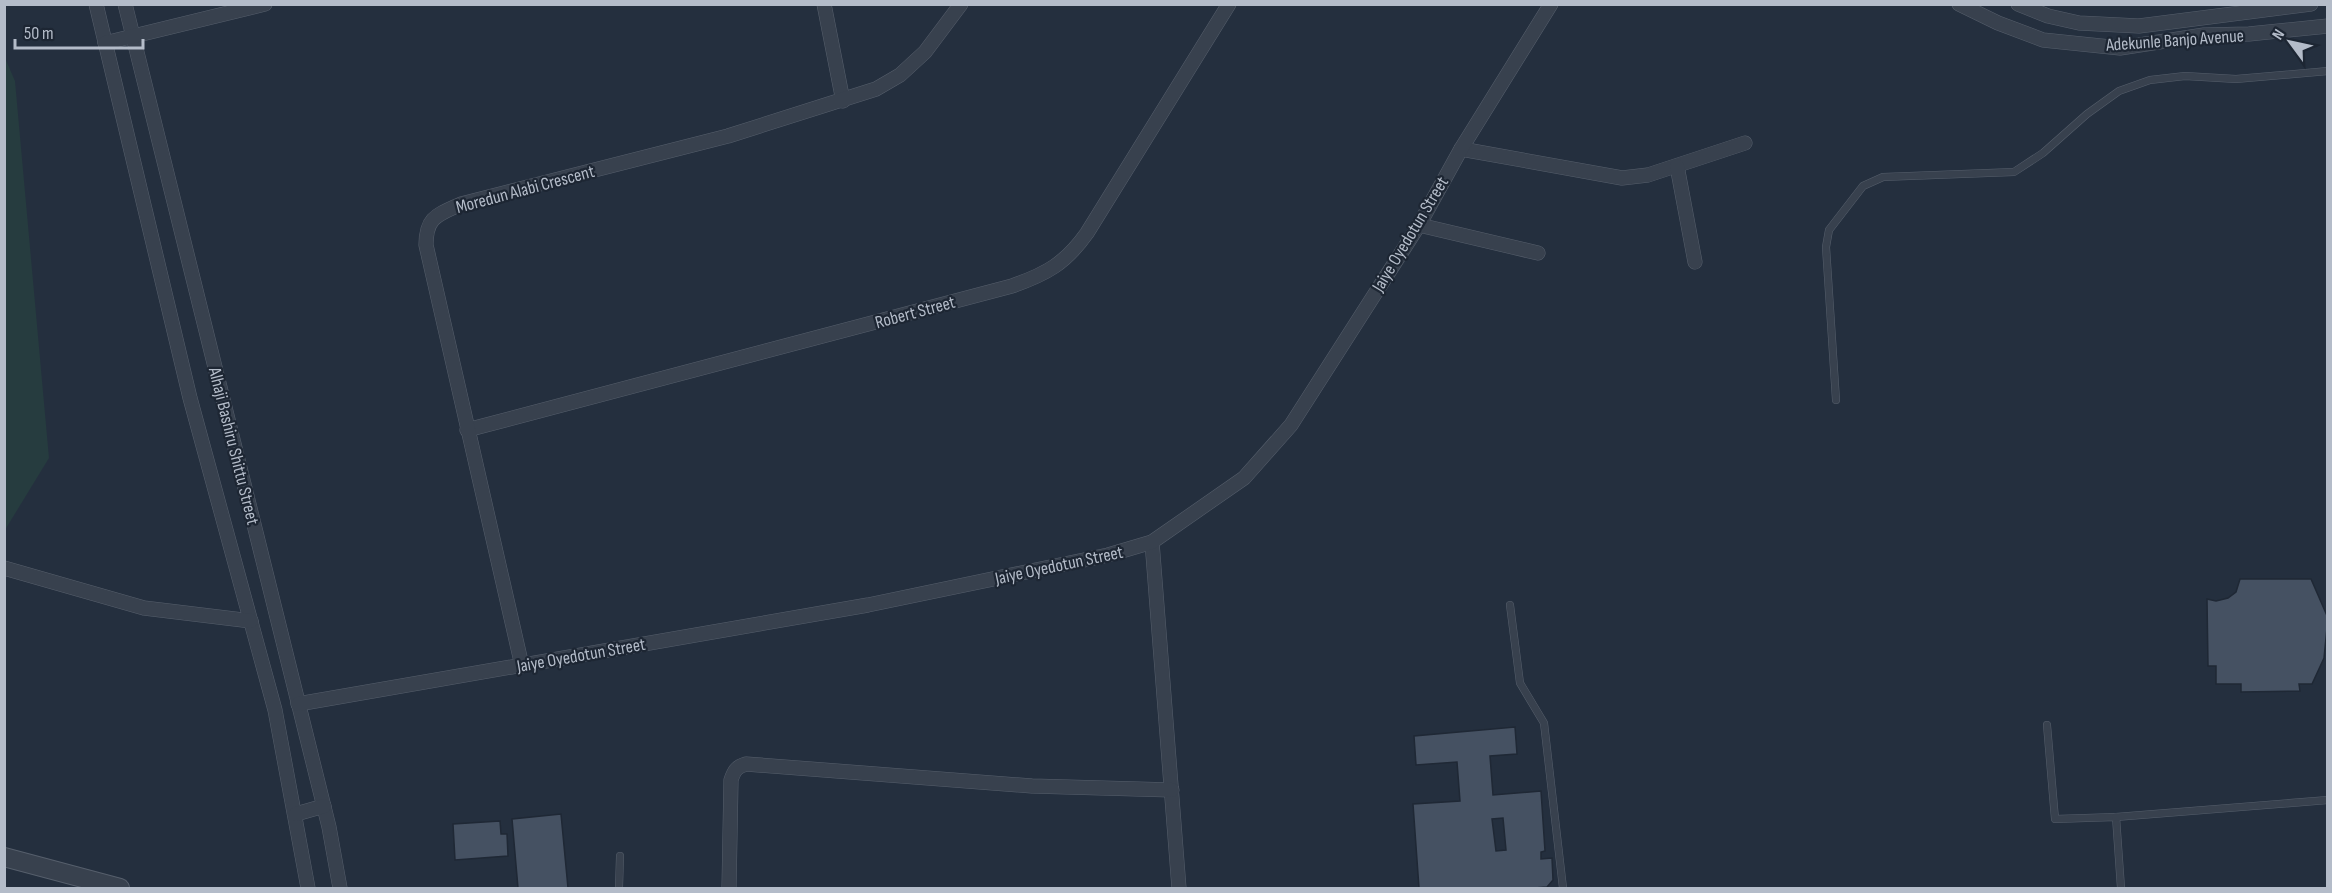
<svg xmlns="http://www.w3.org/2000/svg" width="2332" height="893" font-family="'Sofia Sans Condensed',sans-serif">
<rect width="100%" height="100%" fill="#242f3e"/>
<!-- green -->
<polygon fill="#263c3f" points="5,58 15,81 49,458 5,530"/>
<!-- building -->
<g fill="#455162" stroke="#1f2835" stroke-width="1.5" fill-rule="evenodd">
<polygon points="2240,579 2311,579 2328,618 2324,658 2312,684 2299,684 2300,691 2241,692 2241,684 2216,684 2216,666 2208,666 2207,599 2216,601 2228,598 2236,592"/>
<path d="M1515,727L1517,754L1490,756L1493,795L1541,791L1545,851L1541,852V859L1552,858L1553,880L1547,887L1534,888H1419L1413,804L1460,801L1457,762L1416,765L1414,736ZM1503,818L1506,850L1496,851L1492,819Z"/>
<polygon points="561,814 568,888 518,888 512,819"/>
<polygon points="500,821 501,834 507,834 508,856 455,860 453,824"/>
</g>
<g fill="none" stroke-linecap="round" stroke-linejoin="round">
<defs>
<g id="service">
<polyline points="1836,400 1826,247 1829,230 1863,186 1883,177 2014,172 2043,153 2087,114 2119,91 2150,80 2185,76 2236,79 2328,71"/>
<polyline points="1510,605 1520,683 1544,723 1563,888"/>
<polyline points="2047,725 2055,819 2116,817 2121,888"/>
<polyline points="2116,817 2328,800"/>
<polyline points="619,888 620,856"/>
</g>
<g id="minor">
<polyline points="96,4 190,398 275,710 308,888"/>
<polyline points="125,4 329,827 340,888"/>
<polyline points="824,4 843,101"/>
<polyline points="1959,4 1998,23 2043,40 2120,48 2204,35 2249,34 2328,26"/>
<polyline points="2018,4 2048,16 2079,23 2139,26 2311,4"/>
<polyline points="105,43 265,4"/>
<polyline points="1461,149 1622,178 1648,175 1745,143"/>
<polyline points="1677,166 1695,262"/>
<polyline points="1419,225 1538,253"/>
<path d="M467,430L1012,286C1046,274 1065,264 1087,233L1229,4"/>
<polyline points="1152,542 1179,888"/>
<polyline points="4,568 144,608 251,621"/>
<path d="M522,666L426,245C426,217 437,215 461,204L728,136L876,89L900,75L925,52L961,4"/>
<polyline points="298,704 868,605 1108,555 1152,542 1244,478 1291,425 1419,225 1461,149 1551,4"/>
<polyline points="296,814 324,806"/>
<path d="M729,888L731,780C734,771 736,767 746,764L1032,786L1172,790"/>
</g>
<polyline id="tertiary" points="4,857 120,888"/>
</defs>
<!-- service casing -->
<use href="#service" stroke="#565f6c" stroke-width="8"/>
<!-- minor casing -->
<use href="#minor" stroke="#565f6c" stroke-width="15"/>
<!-- tertiary casing -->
<use href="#tertiary" stroke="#565f6c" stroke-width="20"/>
<!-- service -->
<use href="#service" stroke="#38414e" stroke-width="7"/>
<!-- minor -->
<use href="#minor" stroke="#38414e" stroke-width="14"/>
<!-- tertiary -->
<use href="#tertiary" stroke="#38414e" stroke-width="18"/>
</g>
<g text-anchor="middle" stroke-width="4.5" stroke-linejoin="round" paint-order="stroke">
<!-- street labels -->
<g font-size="18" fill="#b4bcc9" stroke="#1d2633">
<text transform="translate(2175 40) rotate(-4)" y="6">Adekunle Banjo Avenue</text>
<text transform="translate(525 189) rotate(-15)" y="6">Moredun Alabi Crescent</text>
<text transform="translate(1410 234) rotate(-59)" y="6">Jaiye Oyedotun Street</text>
<text transform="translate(915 312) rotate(-15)" y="6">Robert Street</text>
<text transform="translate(234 446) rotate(76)" y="6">Alhaji Bashiru Shittu Street</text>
<text transform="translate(1059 565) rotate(-12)" y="6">Jaiye Oyedotun Street</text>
<text transform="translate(581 655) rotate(-10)" y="6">Jaiye Oyedotun Street</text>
</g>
</g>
<!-- border -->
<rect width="2332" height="893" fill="none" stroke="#b4bcc9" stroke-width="12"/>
<!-- north arrow -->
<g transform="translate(2290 42) rotate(303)" stroke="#1d2633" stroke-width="4.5" paint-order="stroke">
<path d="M0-4.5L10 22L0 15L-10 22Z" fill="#b4bcc9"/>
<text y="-9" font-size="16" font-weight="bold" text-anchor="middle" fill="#b4bcc9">N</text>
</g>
<!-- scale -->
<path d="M15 39v9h128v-9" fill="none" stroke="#b4bcc9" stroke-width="3"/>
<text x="24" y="39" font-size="18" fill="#b4bcc9" stroke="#1d2633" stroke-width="4.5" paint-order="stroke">50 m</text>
</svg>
